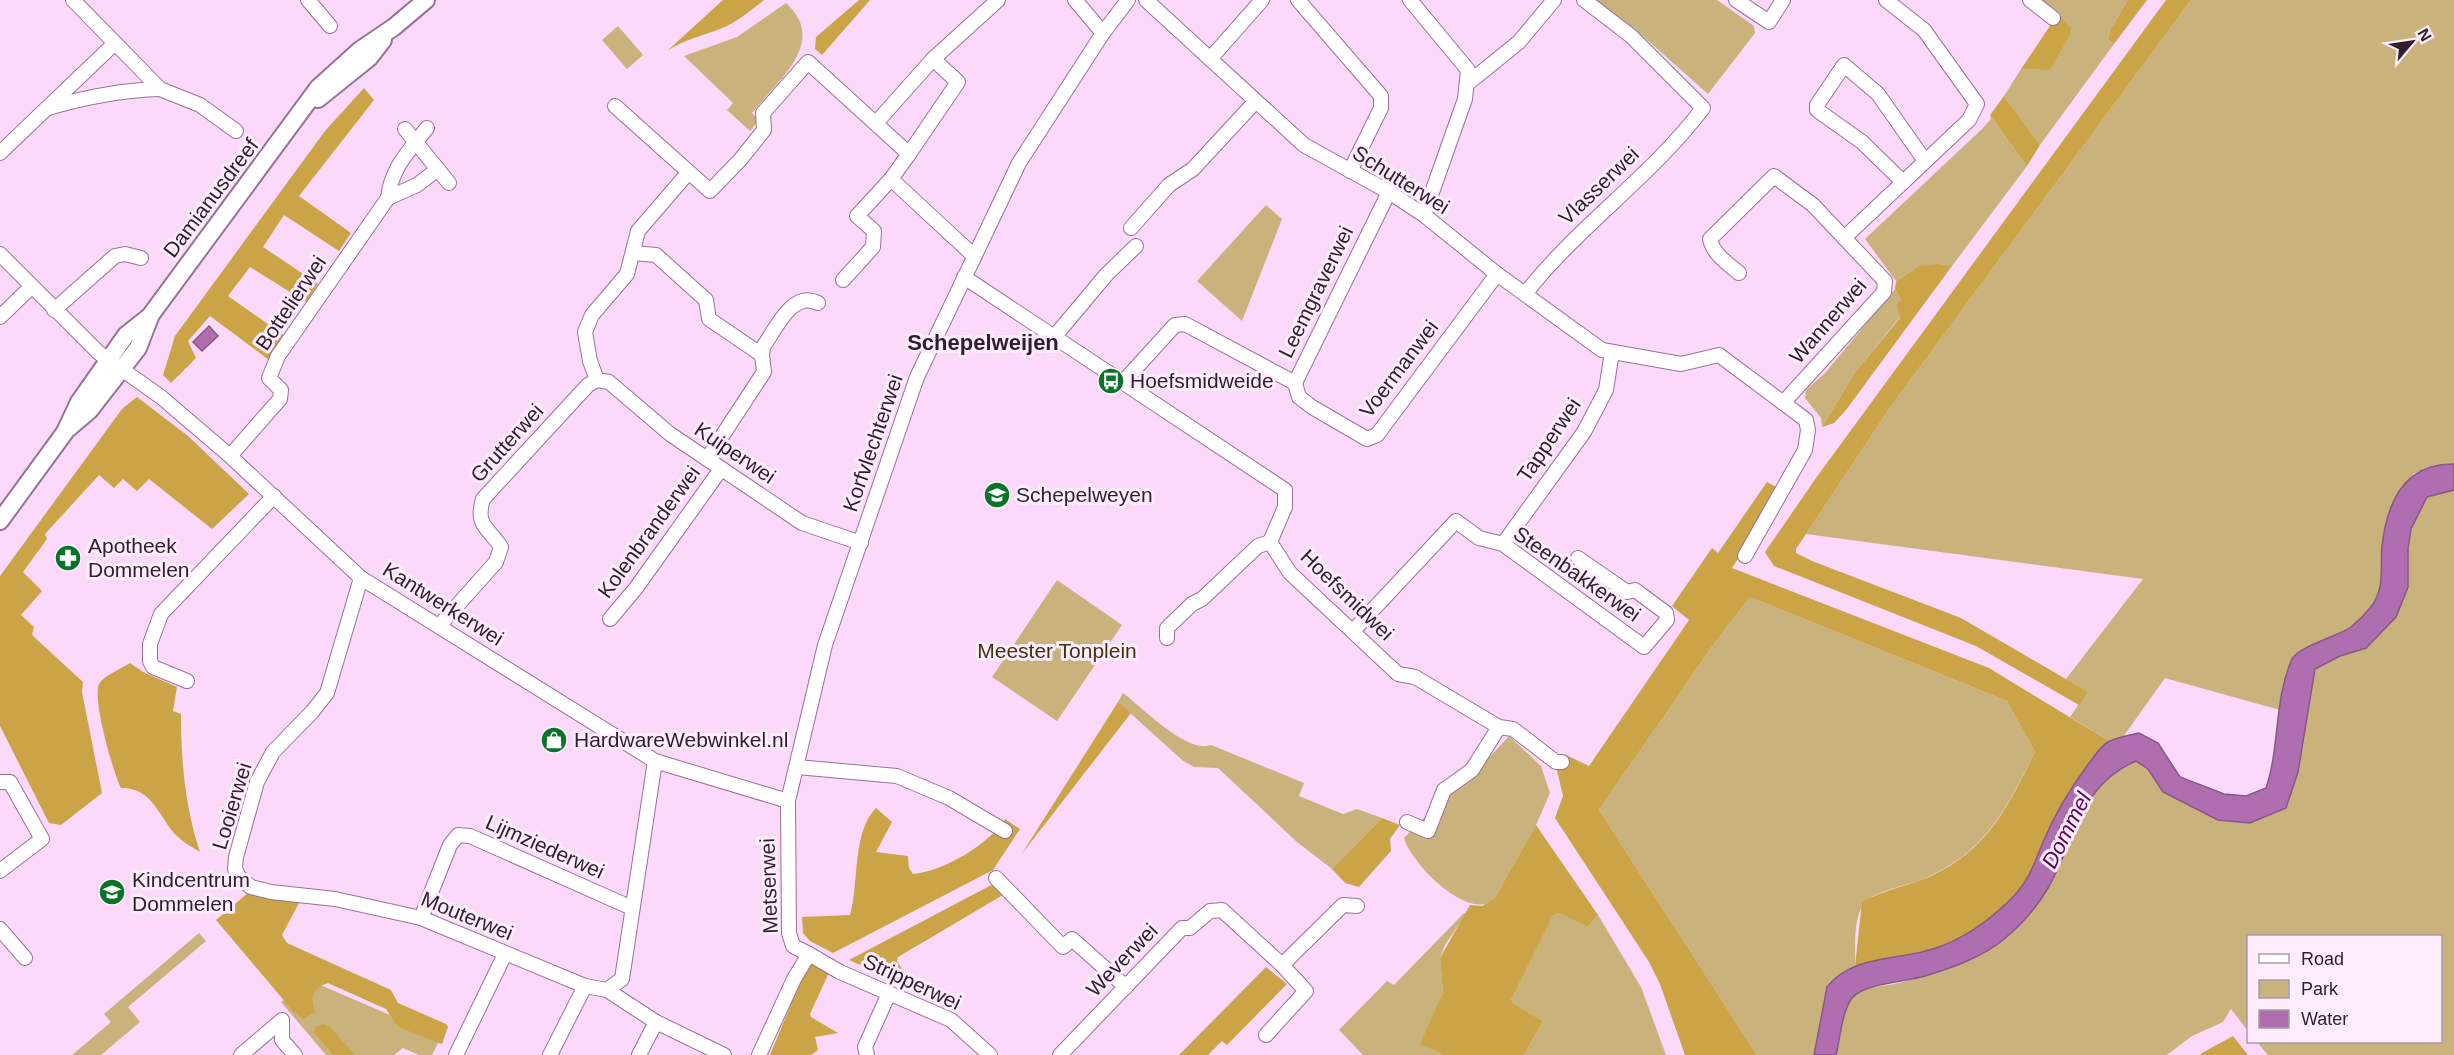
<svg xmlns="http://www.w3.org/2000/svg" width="2454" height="1055" font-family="Arial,sans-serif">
<rect width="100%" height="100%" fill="#fcd9fb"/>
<!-- green -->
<g fill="#cab27d">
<polygon points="1593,0 1717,0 1754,26 1755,33 1708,94 1636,30"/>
<polygon points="2042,0 2128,0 2110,30 2108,40 2114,44 2040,145 2004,96 2021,69 2046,70 2070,35 2058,14"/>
<polygon points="2191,0 2454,0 2454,464 2430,467 2413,474 2382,547 2382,582 2374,603 2351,627 2294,655 2286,674 2280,710 2165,678 2123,737 2109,741 2070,717 2087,692 2066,679 2143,579 1806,534 1891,406"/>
<path d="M786,3C829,42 777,81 752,113L759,120L750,131L727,110L733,103L684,56L737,37Z"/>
<polygon points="618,26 643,55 627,69 602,40"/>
<path d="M1990,115L2027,166L1952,266C1929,262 1916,268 1896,281L1865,239L1982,129L1991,119Z"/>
<polygon points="1266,205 1282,219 1242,321 1197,281"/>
<polygon points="1895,289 1901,299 1896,304 1900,317 1856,371 1822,427 1821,418 1805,398 1806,390 1825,373"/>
<path d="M2454,490V1055H2268L2257,1042H2440V936H2248V1031L2231,1009L2223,1022L2192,1036L2167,1055H1836C1840,1038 1842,1007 1855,995C1866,985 1880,987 1894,984C1944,972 1995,955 2029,914C2062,873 2073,801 2115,771C2121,767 2129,764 2136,761L2148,769L2163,792L2219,820L2298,772L2315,669L2340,656L2366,648L2408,587V549L2411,529L2424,499L2437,493Z"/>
<polygon points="1057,580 1122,625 1057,721 992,677"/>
<path d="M1750,597L2007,701L2035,752C2005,810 1987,852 1923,879C1911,884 1875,892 1867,900C1852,916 1856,945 1855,966C1816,980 1824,1022 1814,1055H1757L1599,810L1713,645Z"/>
<path d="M1123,693C1143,708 1187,754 1211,745L1304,783L1299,796L1343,814L1357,809L1382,818L1332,869L1297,842L1218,768L1194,767L1182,760L1118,702Z"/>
<path d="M1509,736L1541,766L1550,793L1536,825L1494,899C1469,923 1410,862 1404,838L1448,793L1472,776Z"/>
<polygon points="1464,913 1466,914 1445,945 1440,958 1443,992 1421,1044 1444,1055 1363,1055 1339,1030 1387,981 1394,985"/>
<polygon points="1558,913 1587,927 1598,915 1641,987 1666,1055 1524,1055 1543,1021 1511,1003 1511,1000 1553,914"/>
<polygon points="199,933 206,941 128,1007 140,1022 101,1055 72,1055 111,1022 104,1014"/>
<polygon points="311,981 441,1037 432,1055 419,1055 403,1048 394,1055 326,1055 281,1002"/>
</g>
<!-- forest -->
<g fill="#caa447">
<path d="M723,0H764C750,11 736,23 720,29C702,36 683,40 667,51Z"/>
<polygon points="859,0 870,0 822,55 815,49 816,37"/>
<polygon points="2128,0 2147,0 2114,44 2108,40 2110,30"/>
<polygon points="2166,0 2191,0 1891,406 1796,549 1796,553 1812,561 1961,618 2088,692 2079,705 1976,646 1774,566 1765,552 1816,478"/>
<polygon points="2058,14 2071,28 2070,35 2051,68 2046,70 2021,69"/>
<polygon points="364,88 374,100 299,196 351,233 339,251 284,215 263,247 318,284 306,302 250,267 228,296 285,336 269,360 210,316 188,341 196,358 171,383 163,375 175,336 325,131"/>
<polygon points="2004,96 2040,145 2027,166 1990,115"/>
<polygon points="1938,264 1952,266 1846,410 1834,423 1822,427 1856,371 1900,318 1896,304 1901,299 1895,289 1896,281 1920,266"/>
<polygon points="137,397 188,436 249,494 212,529 149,479 137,491 123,479 114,488 99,475 45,534 47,539 23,572 42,591 21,615 34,627 32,635 83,682 82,692 102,793 61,825 49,823 0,726 0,576 122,409"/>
<path d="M1767,482L1782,490L1732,568L1989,668L2109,741L2069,791L2043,841L2032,873L2017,894L1994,915L1969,934L1936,948L1855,966L1862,902C1883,890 1908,886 1931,876C1989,849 2008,806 2035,752L2007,701L1750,597L1713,645L1599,810L1757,1055H1685L1660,984L1649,962L1555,818L1563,796L1556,766L1564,754L1589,766L1689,620L1672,606L1712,548L1718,553Z"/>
<path d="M130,663L143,672L177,687L173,711L181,714C181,761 185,807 200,852C190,846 181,841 173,832C158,813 150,787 121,788C113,772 92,699 99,684C104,675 121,669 130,663Z"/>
<polygon points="1118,702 1131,713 1021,855"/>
<path d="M876,808L892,822L876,852L908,856L909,868L913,874C942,872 990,844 1005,819L1020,829L993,870L833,953L810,941L803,933L802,917L850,915C859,886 852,831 876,808Z"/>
<polygon points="1382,818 1400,825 1390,839 1391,851 1359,887 1345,883 1332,869"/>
<polygon points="1536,825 1598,915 1587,927 1558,913 1553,915 1511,1000 1512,1003 1543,1021 1524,1055 1444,1055 1420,1044 1443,992 1440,958 1470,905 1482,906 1494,899"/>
<polygon points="999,881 1013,889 898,957 897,961 903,971 895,980 849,960"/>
<path d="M249,892L299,903L282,935L287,943L391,990L398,1003L446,1024L448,1027L442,1044L398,1027L386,1009L328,983C312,988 310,997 315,1012L303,1019L292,1010L216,920Z"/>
<polygon points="809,961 832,966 810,1014 811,1017 838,1033 815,1037 818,1050 811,1055 770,1055"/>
<polygon points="1266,967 1287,984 1227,1045 1222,1041 1208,1055 1179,1055"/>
<polygon points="323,1024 329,1026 355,1055 333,1055 314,1032 317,1026"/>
<polygon points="2233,1036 2248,1055 2200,1055 2202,1053"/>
</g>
<!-- water -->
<g fill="#af6eaf" stroke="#885688" stroke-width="1.5">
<polygon points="209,326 218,336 202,351 193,342"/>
<path d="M2454,464V490L2427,497L2411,529L2408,549V587L2396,617L2366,648L2340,656L2315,669L2298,772L2286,808L2250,823L2218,820L2163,792L2148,769L2136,761C2078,786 2076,840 2048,888C2037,907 2020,926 2003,940C1981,958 1951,968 1925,976C1905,982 1864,983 1852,998C1842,1011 1840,1039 1836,1055H1814L1827,987C1853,954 1899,961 1936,948C1963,939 1987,922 2008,902C2029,882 2033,866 2044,840C2055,814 2070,789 2087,766C2093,758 2100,747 2108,742C2116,737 2130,735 2139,733L2158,743L2180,777L2224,794L2246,796L2266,788C2280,747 2274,699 2292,659C2298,647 2338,636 2351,627C2358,621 2368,611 2373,604C2385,586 2380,566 2382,546C2387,502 2404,463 2454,464Z"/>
</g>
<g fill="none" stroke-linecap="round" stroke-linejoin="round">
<defs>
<g id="minor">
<polyline points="73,0 160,89 200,105 236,131"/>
<polyline points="308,0 330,26"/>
<polyline points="1075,0 1103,33"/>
<polyline points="1146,0 1304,145 1389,192 1424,215 1497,274 1602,350 1681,364 1719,355 1806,420 1808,430 1805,450 1745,556"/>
<polyline points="1298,0 1381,96 1381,108 1350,171"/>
<polyline points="1410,0 1468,70 1465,99 1424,215"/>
<polyline points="1736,0 1769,22 1783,0"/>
<polyline points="2030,0 2053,18"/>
<polyline points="1210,59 1262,0"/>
<polyline points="1467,84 1519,42 1554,0"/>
<polyline points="615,106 710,191 740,160 764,130 763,113 808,62 909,154 891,179"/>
<path d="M48,108C86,97 121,90 160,89"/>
<polyline points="876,123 933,59 998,0"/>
<polyline points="405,129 449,183"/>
<polyline points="0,153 114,44"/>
<polyline points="909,154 958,82 933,59"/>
<polyline points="1903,182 1862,142 1817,110 1817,105 1844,65 1878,94 1925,161"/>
<polyline points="388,198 417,185 438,169"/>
<polyline points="1131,228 1169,185 1193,169 1255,102"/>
<polyline points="1844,238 1969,120 1977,104 1924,30 1886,0"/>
<path d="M633,253L656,255L706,300L709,319L762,355L763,347C776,329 792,290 818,303"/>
<polyline points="0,254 99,353 161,397 230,456 361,578 655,761 788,801"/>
<path d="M1739,273C1727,263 1713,254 1710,239L1774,176L1813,205L1885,281L1884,292L1783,403"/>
<polyline points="964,277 1285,490 1285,507 1270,542 1290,573 1398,674 1415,677 1499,727 1513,729 1556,762 1562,762"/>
<polyline points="843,280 873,247 874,231 857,216 891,179 973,255"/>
<path d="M1525,294C1578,226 1651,177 1703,108L1631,36L1584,0"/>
<polyline points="54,310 115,256 125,254 141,258"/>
<polyline points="0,317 31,287"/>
<polyline points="1055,336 1106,275 1136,246"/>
<polyline points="597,380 609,382 670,434 802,523 861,543"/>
<polyline points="597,380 590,361 585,332 592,315 627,274 638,231 688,173"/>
<polyline points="1124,381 1175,325 1185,324 1295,383 1389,192"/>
<polyline points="1295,383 1299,397 1312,407 1367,439 1377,435 1497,274"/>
<path d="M230,456L280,399L281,390L269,378L278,356L388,198C391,168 409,151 427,128"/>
<polyline points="707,459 764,372 762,355"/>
<polyline points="1503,544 1584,432 1606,390 1612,352"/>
<polyline points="361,578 327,693 312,712 273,752 257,782 236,857 235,869 239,877 251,887 271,892 335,899 421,918 585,986 607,990 656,1022"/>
<polyline points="610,619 636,588 721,469"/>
<path d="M439,626L496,562L501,547C488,527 475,526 483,499L588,385L597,380"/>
<polyline points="1353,631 1456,521 1479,538 1503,544 1644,647 1667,620 1666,613 1635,590 1627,592 1578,558"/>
<polyline points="1167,638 1167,628 1192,604 1202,599 1258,546 1270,542"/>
<polyline points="187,681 153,667 150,661 150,644 161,614 274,496"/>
<polyline points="797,767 897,776 949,798 1005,831"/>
<polyline points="0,782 10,782 42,839 0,871"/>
<polyline points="1407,822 1428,831 1444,790 1472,770 1499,727"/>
<polyline points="996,878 1063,947 1072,939 1126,987"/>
<polyline points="421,918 450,845 458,835 470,836 632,908"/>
<polyline points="0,929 25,958"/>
<polyline points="809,954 840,972 951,1020 990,1055"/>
<polyline points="607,990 622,979 655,761"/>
<polyline points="1266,1035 1306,991 1282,965"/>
<polyline points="241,1055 282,1020 282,1040 295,1055"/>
<polyline points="456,1055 505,954"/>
<polyline points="550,1055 585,986"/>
<polyline points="639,1055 656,1022 724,1055"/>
<polyline points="759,1055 794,979 809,954 793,946 789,933 788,801 825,645 917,377 1019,163 1103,33 1128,0"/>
<polyline points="867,1055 865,1047 889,993"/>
<polyline points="1060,1055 1182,928 1190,928 1210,911 1222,910 1282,965 1343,905 1357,906"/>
</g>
<g id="tertiary">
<polyline points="318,99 369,58 383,40"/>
<polyline points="69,428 89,411 138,348 150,317"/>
<polyline points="0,521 65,432 79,402 126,335 150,316 318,88 360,50 394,27 426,0"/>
</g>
</defs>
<!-- minor casing -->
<use href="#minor" stroke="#987198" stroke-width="16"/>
<!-- tertiary casing -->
<use href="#tertiary" stroke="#987198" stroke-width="20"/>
<!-- minor -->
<use href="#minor" stroke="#fff" stroke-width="14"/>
<!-- tertiary -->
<use href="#tertiary" stroke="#fff" stroke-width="16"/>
</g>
<!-- icons -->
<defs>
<symbol id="bus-disc" viewBox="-11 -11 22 22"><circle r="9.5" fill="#087427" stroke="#ffedfe"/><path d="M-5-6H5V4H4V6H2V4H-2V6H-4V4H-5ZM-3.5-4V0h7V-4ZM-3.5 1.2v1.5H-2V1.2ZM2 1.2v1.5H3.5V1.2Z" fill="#fff"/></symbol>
<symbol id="school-disc" viewBox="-11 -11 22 22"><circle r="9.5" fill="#087427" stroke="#ffedfe"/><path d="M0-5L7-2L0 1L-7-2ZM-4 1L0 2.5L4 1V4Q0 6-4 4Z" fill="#fff"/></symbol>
<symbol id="pharmacy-disc" viewBox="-11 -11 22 22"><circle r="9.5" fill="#087427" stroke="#ffedfe"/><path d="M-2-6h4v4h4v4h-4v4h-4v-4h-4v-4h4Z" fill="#fff"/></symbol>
<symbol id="shop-disc" viewBox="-11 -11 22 22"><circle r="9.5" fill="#087427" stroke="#ffedfe"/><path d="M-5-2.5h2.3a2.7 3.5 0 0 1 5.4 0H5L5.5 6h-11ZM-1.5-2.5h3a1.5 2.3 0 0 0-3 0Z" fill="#fff"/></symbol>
</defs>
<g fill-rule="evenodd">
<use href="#bus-disc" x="1096" y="366" width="30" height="30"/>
<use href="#school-disc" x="982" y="480" width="30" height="30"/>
<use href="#pharmacy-disc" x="53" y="543" width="30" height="30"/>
<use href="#shop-disc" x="539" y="725" width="30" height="30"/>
<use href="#school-disc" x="97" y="877" width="30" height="30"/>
</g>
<g text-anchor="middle" stroke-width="6" stroke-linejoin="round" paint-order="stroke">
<!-- street labels -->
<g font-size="21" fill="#2e1e2e" stroke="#ffedfe">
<text transform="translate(1401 180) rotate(32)" y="7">Schutterwei</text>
<text transform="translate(1599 186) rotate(-44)" y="7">Vlasserwei</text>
<text transform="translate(211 198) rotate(-53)" y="7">Damianusdreef</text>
<text transform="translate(1316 292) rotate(-64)" y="7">Leemgraverwei</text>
<text transform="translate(291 303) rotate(-56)" y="7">Bottelierwei</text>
<text transform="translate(1828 321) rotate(-49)" y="7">Wannerwei</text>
<text transform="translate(1399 369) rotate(-53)" y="7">Voermanwei</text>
<text transform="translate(1549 440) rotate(-56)" y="7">Tapperwei</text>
<text transform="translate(507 443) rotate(-48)" y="7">Grutterwei</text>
<text transform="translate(873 443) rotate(-71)" y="7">Korfvlechterwei</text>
<text transform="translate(735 453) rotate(34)" y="7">Kuiperwei</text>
<text transform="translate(649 532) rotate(-54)" y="7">Kolenbranderwei</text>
<text transform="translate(1577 574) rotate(35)" y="7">Steenbakkerwei</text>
<text transform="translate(1347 595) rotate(44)" y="7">Hoefsmidwei</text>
<text transform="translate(443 604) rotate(32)" y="7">Kantwerkerwei</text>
<text transform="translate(232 806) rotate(-73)" y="7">Looierwei</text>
<text transform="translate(545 847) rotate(24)" y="7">Lijmziederwei</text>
<text transform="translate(769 886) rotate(-92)" y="7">Metserwei</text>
<text transform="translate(467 916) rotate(22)" y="7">Mouterwei</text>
<text transform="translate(1122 960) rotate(-46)" y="7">Weverwei</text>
<text transform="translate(912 982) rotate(25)" y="7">Stripperwei</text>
</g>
<!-- poi labels -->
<g font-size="21" fill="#2e1e2e" stroke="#ffedfe" text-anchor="start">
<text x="1130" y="388">Hoefsmidweide</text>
<text x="1016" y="502">Schepelweyen</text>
<text x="88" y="553">Apotheek<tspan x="88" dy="24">Dommelen</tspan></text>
<text x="574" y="747">HardwareWebwinkel.nl</text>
<text x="132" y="887">Kindcentrum<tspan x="132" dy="24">Dommelen</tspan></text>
</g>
<!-- park labels -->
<g font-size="21" fill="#43330a" stroke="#ffedfe">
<text x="1057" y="658">Meester Tonplein</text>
</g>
<!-- neighbourhood labels -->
<g font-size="22" font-weight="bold" fill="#2e1e2e" stroke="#ffedfe">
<text x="983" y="350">Schepelweijen</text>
</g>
<!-- water labels -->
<g font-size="22" font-style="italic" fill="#58025b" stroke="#ffedfe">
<text transform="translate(2066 830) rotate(-63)" y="8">Dommel</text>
</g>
</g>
<!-- legend -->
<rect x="2247" y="935" width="195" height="108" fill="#ffedfe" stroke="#ab9aab" stroke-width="1.5"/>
<rect x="2259" y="954" width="30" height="9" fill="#ffffff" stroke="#ab9aab" stroke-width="1.5"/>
<text x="2301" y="965" font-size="18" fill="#2e1e2e">Road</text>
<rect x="2259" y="980" width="30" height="18" fill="#cab27d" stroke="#ab9aab" stroke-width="1.5"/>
<text x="2301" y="995" font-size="18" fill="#2e1e2e">Park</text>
<rect x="2259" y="1010" width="30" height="18" fill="#af6eaf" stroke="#ab9aab" stroke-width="1.5"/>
<text x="2301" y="1025" font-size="18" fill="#2e1e2e">Water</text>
<!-- north arrow -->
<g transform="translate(2412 42) rotate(61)" stroke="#ffedfe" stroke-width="4.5" paint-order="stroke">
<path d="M0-4.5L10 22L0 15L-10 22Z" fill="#2e1e2e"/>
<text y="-9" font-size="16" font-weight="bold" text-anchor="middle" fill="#2e1e2e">N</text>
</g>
</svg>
